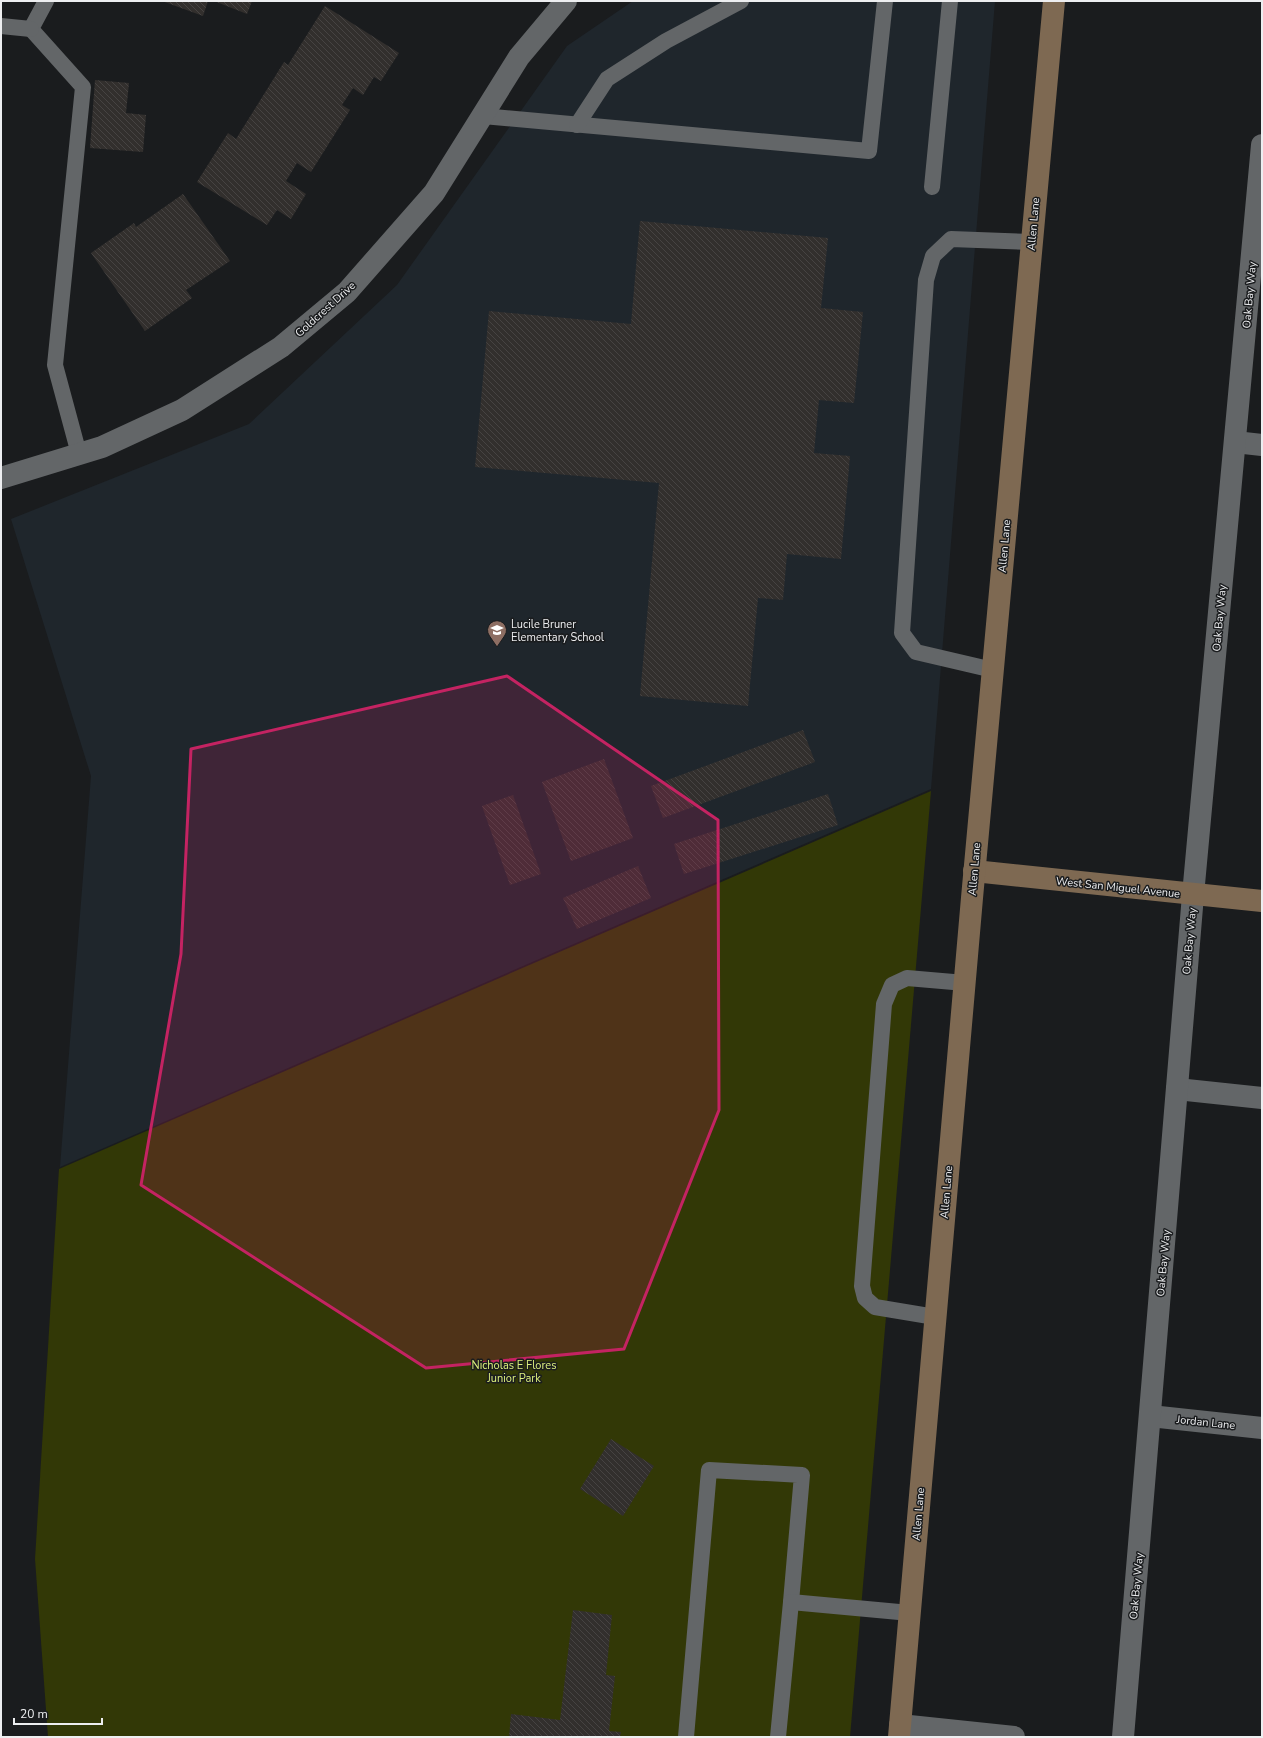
<svg xmlns="http://www.w3.org/2000/svg" width="1263" height="1738" font-family="'Nunito Sans',sans-serif">
<defs>
<pattern id="building-back-hatch" width="6" height="6" patternUnits="userSpaceOnUse"><rect width="6" height="6" fill="#322f2d"/><path d="M-1 5l2 2M0 0l6 6M5-1l2 2" fill="none" stroke="#464342"/></pattern>
</defs>
<rect width="100%" height="100%" fill="#1a1c1e"/>
<!-- built -->
<polygon fill="#1f262c" points="633,1 995,1 931,789 60,1167 91,776 11,519 249,424 397,285 567,46"/>
<!-- green -->
<polygon fill="#323806" points="931,791 850,1737 48,1737 35,1559 59,1169"/>
<!-- building -->
<g fill="url(#building-back-hatch)">
<polygon points="162,1 208,1 203,16"/>
<polygon points="214,1 252,1 247,14"/>
<polygon points="325,6 399,53 381,81 374,77 363,95 353,88 342,105 350,110 311,172 297,163 286,181 306,194 291,219 277,210 267,225 197,182 228,133 236,139 284,62 288,65"/>
<polygon points="95,80 129,83 126,113 146,115 143,152 90,148"/>
<polygon points="183,194 230,261 186,290 192,298 145,331 91,253 134,223 136,227"/>
<polygon points="640,221 828,238 821,308 863,312 854,403 819,400 814,453 850,456 841,559 787,554 783,600 758,598 748,706 640,696 659,483 475,467 489,311 631,324"/>
<polygon points="803,730 815,762 663,818 651,786"/>
<polygon points="604,759 633,838 571,861 542,782"/>
<polygon points="828,794 838,825 684,874 674,844"/>
<polygon points="513,795 541,874 510,885 482,806"/>
<polygon points="638,866 651,898 577,929 563,898"/>
<polygon points="611,1439 654,1466 623,1516 580,1489"/>
<polygon points="573,1610 612,1615 606,1675 615,1676 609,1731 621,1732 620,1737 509,1737 511,1714 560,1720"/>
</g>
<g fill="none" stroke-linecap="round" stroke-linejoin="round">
<!-- lane -->
<g stroke="#636668" stroke-width="16">
<polyline points="46,1 31,29 83,87 55,365 79,454"/>
<polyline points="1,26 31,29"/>
<polyline points="483,116 869,151 885,1"/>
<polyline points="577,125 607,79 666,41 741,1"/>
<polyline points="932,187 950,1"/>
<polyline points="993,670 916,652 902,633 926,280 933,256 951,239 1032,242"/>
<polyline points="935,1317 875,1307 865,1298 862,1286 884,1004 892,985 907,978 965,983"/>
<polyline points="686,1737 709,1470 802,1475 791,1602"/>
<polyline points="778,1737 791,1602 910,1613"/>
</g>
<!-- street -->
<g stroke="#636668" stroke-width="22">
<polyline points="1235,442 1262,445"/>
<polyline points="1,478 102,447 182,410 281,347 347,292 434,193 519,57 566,1"/>
<polyline points="1177,1089 1262,1098"/>
<polyline points="1150,1416 1262,1428"/>
<polyline points="900,1725 1014,1737"/>
<polyline points="1123,1737 1193,895 1262,145"/>
</g>
<!-- secondary -->
<g stroke="#7e6952" stroke-width="22">
<polyline points="974,871 1262,901"/>
<polyline points="899,1737 972,898 1054,1"/>
</g>
</g>
<!-- marked area -->
<path fill="#c42362" fill-opacity="0.2" stroke="#c42362" stroke-width="3" stroke-linejoin="round" d="M507,676L718,820L719,1110L624,1349L426,1368L141,1185L181,954L191,749Z"/>
<!-- icons -->
<defs>
<symbol id="school-pin" viewBox="-11 -11 22 30"><path d="M0 17L-7.5 6A9.5 9.5 0 1 1 7.5 6Z" fill="#8d6e63" stroke="#1a1c1e"/><path d="M0-5L7-2L0 1L-7-2ZM-4 1L0 2.5L4 1V4Q0 6-4 4Z" fill="#fff"/></symbol>
</defs>
<g fill-rule="evenodd">
<use href="#school-pin" x="486" y="619" width="22" height="30"/>
</g>
<g text-anchor="middle" stroke-width="3" stroke-linejoin="round" paint-order="stroke">
<!-- street labels -->
<g font-size="11" fill="#edeef0" stroke="#1a1c1e">
<text transform="translate(1033 224) rotate(-85)" y="4">Allen Lane</text>
<text transform="translate(1249 295) rotate(-85)" y="4">Oak Bay Way</text>
<text transform="translate(325 309) rotate(-42)" y="4">Goldcrest Drive</text>
<text transform="translate(1004 546) rotate(-85)" y="4">Allen Lane</text>
<text transform="translate(1219 618) rotate(-85)" y="4">Oak Bay Way</text>
<text transform="translate(974 869) rotate(-85)" y="4">Allen Lane</text>
<text transform="translate(1118 887) rotate(6)" y="4">West San Miguel Avenue</text>
<text transform="translate(1189 941) rotate(-85)" y="4">Oak Bay Way</text>
<text transform="translate(946 1192) rotate(-85)" y="4">Allen Lane</text>
<text transform="translate(1163 1263) rotate(-85)" y="4">Oak Bay Way</text>
<text transform="translate(1206 1422) rotate(6)" y="4">Jordan Lane</text>
<text transform="translate(918 1514) rotate(-85)" y="4">Allen Lane</text>
<text transform="translate(1136 1586) rotate(-85)" y="4">Oak Bay Way</text>
</g>
<!-- poi labels -->
<g font-size="11" fill="#edeef0" stroke="#1a1c1e" text-anchor="start">
<text x="511" y="628">Lucile Bruner<tspan x="511" dy="13">Elementary School</tspan></text>
</g>
<!-- park labels -->
<g font-size="11" fill="#ddf07d" stroke="#1a1c1e">
<text x="514" y="1369">Nicholas E Flores<tspan x="514" dy="13">Junior Park</tspan></text>
</g>
</g>
<!-- border -->
<rect width="1263" height="1738" fill="none" stroke="#edeef0" stroke-width="4"/>
<!-- scale -->
<path d="M14 1718v6h88v-6" fill="none" stroke="#edeef0" stroke-width="2"/>
<text x="20" y="1718" font-size="12" fill="#edeef0" stroke="#1a1c1e" stroke-width="3" paint-order="stroke">20 m</text>
</svg>
